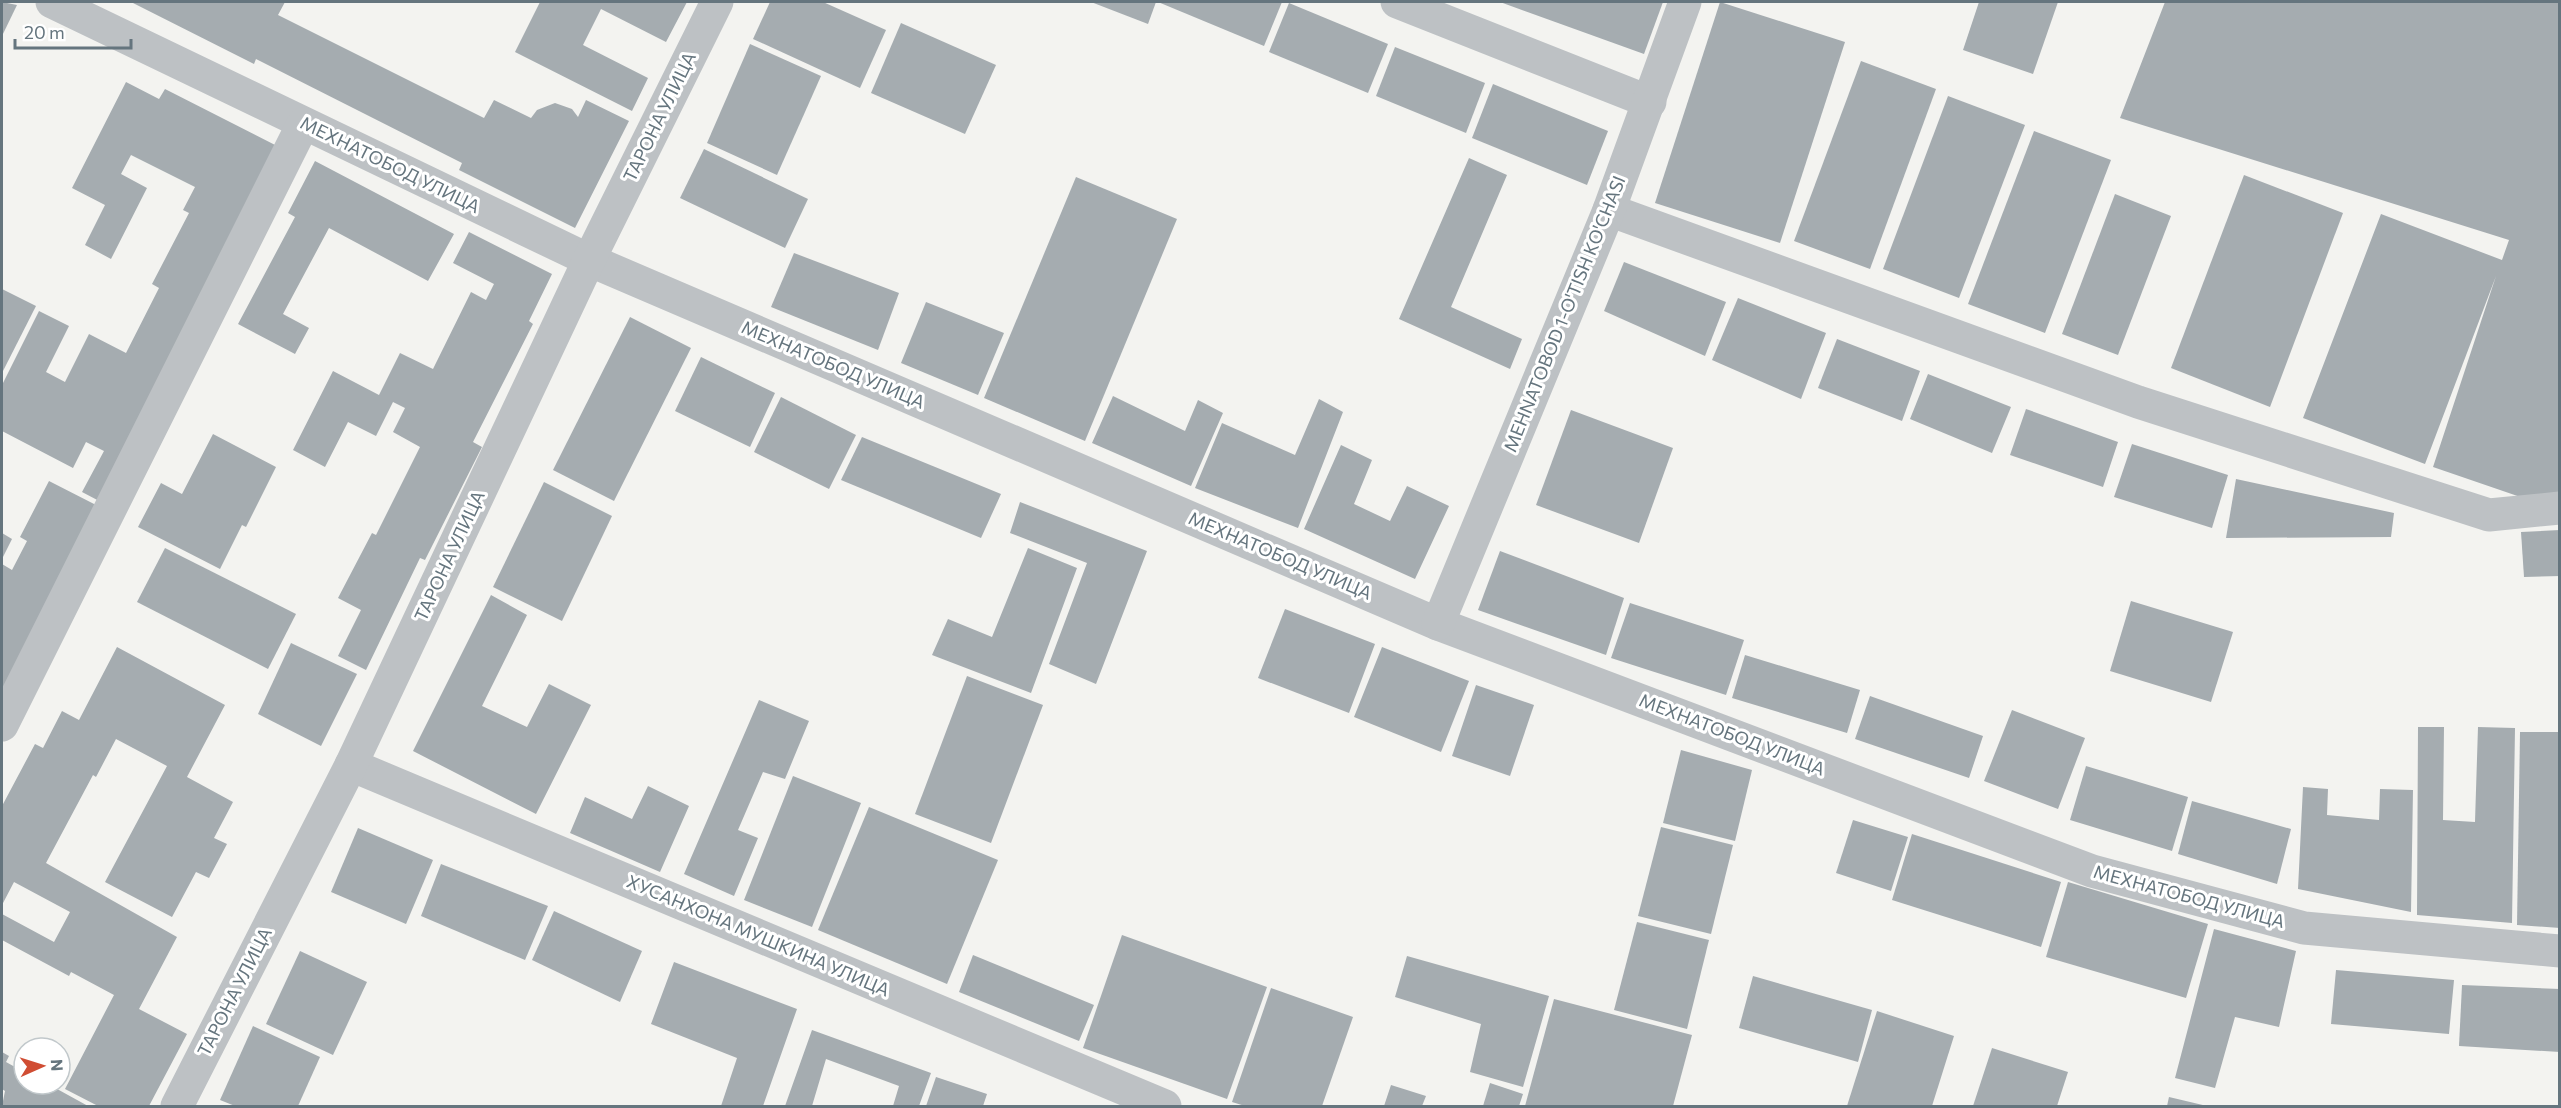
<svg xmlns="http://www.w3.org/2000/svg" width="2561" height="1108" font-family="Commissioner,sans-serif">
<rect width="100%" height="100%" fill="#f3f3f0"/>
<!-- building -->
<g fill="#a5acb0">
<polygon points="2,2 17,5 2,36"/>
<polygon points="131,2 285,2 278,15 484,118 494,100 531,118 537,110 555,103 572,109 578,117 586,100 629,121 575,228 459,170 462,163 256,59 254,64"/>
<polygon points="540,2 687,2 666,42 601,9 583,45 648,78 632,111 515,52"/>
<polygon points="770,2 823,2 886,30 860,88 753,39"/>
<polygon points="1091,2 1156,2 1148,24"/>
<polygon points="1158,2 1282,2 1264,46"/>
<polygon points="1500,2 1663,2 1644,54"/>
<polygon points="1720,2 1845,42 1780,243 1655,203"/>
<polygon points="1979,2 2058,2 2033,74 1963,50"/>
<polygon points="2165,2 2560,2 2560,497 2535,502 2433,467 2496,276 2425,464 2303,418 2381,214 2502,260 2509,240 2120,118"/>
<polygon points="1289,3 1388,44 1368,93 1269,52"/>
<polygon points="901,23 996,65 965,134 871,93"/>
<polygon points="750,44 821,76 777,175 707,143"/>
<polygon points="1395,47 1485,83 1466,133 1376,96"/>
<polygon points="1861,61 1936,89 1870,269 1794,241"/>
<polygon points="126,82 159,99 165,89 281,148 103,503 82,492 104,451 86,442 73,468 2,431 2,385 39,311 69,326 46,372 65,382 89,334 126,353 159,288 152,284 189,213 183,210 195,187 131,155 121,174 147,188 111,259 85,245 105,205 72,188"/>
<polygon points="1493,84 1608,131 1587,185 1472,138"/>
<polygon points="1948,96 2025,125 1959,298 1883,269"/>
<polygon points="2034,131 2111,160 2045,333 1968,304"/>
<polygon points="704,149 808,199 785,248 680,198"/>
<polygon points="1469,158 1507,175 1451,307 1522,339 1510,369 1399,319"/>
<polygon points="315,161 454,234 428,281 329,228 283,314 309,328 295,354 238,324 295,217 288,213"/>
<polygon points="2244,175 2343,213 2270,407 2171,368"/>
<polygon points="1076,177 1177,219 1085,441 984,398"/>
<polygon points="2115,194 2171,216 2118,355 2062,334"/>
<polygon points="469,232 552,274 529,321 533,324 473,442 482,447 425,560 420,558 366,670 338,656 361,610 338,598 372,533 376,535 420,447 393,432 405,408 393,402 376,436 348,422 325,467 293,450 333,371 379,395 400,353 433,369 471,292 486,300 494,284 453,263"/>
<polygon points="794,253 899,293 878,350 771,307"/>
<polygon points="1624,262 1726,302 1705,356 1604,311"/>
<polygon points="2,289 36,306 2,373"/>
<polygon points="1738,298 1826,333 1801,399 1712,360"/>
<polygon points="926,302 1004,333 978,395 901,363"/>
<polygon points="630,317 691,348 614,501 553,470"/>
<polygon points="1837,339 1920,371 1902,421 1818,388"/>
<polygon points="701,357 775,393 750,447 675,411"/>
<polygon points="1928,374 2011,407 1992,453 1910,419"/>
<polygon points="1113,396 1185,431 1198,400 1223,413 1191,486 1092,443"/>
<polygon points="781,397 856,435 829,489 754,452"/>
<polygon points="1319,399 1343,412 1298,528 1195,488 1222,423 1295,455"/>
<polygon points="2026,409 2118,442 2103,487 2010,455"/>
<polygon points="1571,410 1673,448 1639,543 1536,505"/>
<polygon points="213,434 276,467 246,527 242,525 220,569 138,527 161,483 182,494"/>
<polygon points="862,437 1001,494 981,538 841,480"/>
<polygon points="2132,444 2228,475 2212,528 2114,497"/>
<polygon points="1341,445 1372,460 1354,504 1390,521 1407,486 1449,506 1415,579 1304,529"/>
<polygon points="2236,479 2394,513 2391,537 2226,538"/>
<polygon points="49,481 96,505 2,699 2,564 12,570 27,541 20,537"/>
<polygon points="544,482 612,516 562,621 493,587"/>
<polygon points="1020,502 1147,551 1096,684 1049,664 1087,563 1010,533"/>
<polygon points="2560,530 2560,576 2524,577 2521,532"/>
<polygon points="2,533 12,539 2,559"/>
<polygon points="165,548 296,614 268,669 137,602"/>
<polygon points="1028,548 1077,568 1031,693 932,655 948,619 992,637"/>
<polygon points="1500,551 1624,598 1606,655 1478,610"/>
<polygon points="491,595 527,615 482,706 527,727 549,684 591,705 536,814 413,751"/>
<polygon points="2131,601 2233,632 2211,702 2110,671"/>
<polygon points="1630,603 1744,640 1726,695 1611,658"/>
<polygon points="1285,609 1375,644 1349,713 1258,678"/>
<polygon points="291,643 357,674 321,746 258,714"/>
<polygon points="117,647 225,705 187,777 233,802 214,838 227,844 209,878 196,872 172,917 105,882 167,766 116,739 96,777 93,775 46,863 177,937 139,1009 187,1034 149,1106 98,1106 65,1089 114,995 71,972 69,976 2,940 2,914 54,942 70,912 14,882 2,905 2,806 35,744 43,748 62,711 79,720"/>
<polygon points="1382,647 1469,681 1441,752 1354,717"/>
<polygon points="1745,655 1860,690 1847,733 1732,698"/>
<polygon points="967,676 1043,705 991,843 915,814"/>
<polygon points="1476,685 1534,705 1510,776 1452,756"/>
<polygon points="1870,696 1983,736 1969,778 1855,739"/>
<polygon points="759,700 809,721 785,779 763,772 738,830 758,838 734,896 684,874"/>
<polygon points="2012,710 2085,738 2058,809 1984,781"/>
<polygon points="2418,727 2444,727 2443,820 2475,822 2478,727 2515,728 2512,923 2417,915"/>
<polygon points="2520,732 2558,732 2560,928 2517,925"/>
<polygon points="1681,750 1752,770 1735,841 1663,823"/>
<polygon points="2086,766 2188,797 2172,851 2070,820"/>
<polygon points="793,776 861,803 812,927 744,900"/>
<polygon points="648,786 689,806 660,872 570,833 585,797 632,819"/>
<polygon points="2303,787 2328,789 2327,815 2379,820 2380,789 2413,790 2411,912 2298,889"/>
<polygon points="2192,801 2291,829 2277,884 2178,854"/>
<polygon points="869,807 998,860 947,984 818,930"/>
<polygon points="1853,820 1908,837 1891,891 1836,873"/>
<polygon points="1661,827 1733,845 1711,934 1638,916"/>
<polygon points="358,828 433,860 406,924 331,892"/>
<polygon points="1912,834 2061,882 2041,947 1892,900"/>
<polygon points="441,864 548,906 525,960 421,916"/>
<polygon points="2068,882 2208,924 2186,998 2046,957"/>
<polygon points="554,911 642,951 620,1002 532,960"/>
<polygon points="1637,922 1709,940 1687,1029 1614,1010"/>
<polygon points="2214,929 2296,951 2279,1027 2235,1017 2215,1088 2175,1078"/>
<polygon points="1122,935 1267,987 1227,1099 1083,1048"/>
<polygon points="300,951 367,982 333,1055 266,1024"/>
<polygon points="973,955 1094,1005 1079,1041 959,992"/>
<polygon points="1407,956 1549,996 1523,1087 1470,1072 1481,1024 1395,997"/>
<polygon points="674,962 797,1009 763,1106 721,1106 737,1058 651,1024"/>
<polygon points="2336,970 2454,980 2449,1034 2331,1024"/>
<polygon points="1753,976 1872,1010 1858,1062 1739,1028"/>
<polygon points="2462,985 2560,989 2560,1052 2459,1046"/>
<polygon points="1271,988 1353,1017 1322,1106 1245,1106 1232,1102"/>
<polygon points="1554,999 1692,1035 1673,1106 1525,1106"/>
<polygon points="1877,1011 1954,1036 1932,1106 1847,1106"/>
<polygon points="253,1026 320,1057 298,1106 235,1106 220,1100"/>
<polygon points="812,1030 931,1073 919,1106 893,1106 899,1086 826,1059 812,1106 785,1106"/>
<polygon points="1992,1048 2068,1072 2057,1106 1973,1106"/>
<polygon points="2,1052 9,1056 6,1062 24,1072 24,1084 48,1084 88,1106 2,1106 5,1091 2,1089"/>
<polygon points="936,1077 987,1094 983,1106 926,1106"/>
<polygon points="1490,1083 1523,1094 1519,1106 1483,1106"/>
<polygon points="1391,1085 1426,1096 1422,1106 1384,1106"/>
<polygon points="2169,1097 2207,1106 2167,1106"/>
</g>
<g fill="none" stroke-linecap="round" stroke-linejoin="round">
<!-- street -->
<g stroke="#bdc1c4" stroke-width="33">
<polyline points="52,2 589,260 1438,624 2092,871 2304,928 2560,951"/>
<polyline points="1397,2 1650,102"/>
<polyline points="1609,210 2138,402 2489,515 2560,508"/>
<polyline points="1438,624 1609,210 1685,2"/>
<polyline points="2,725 303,124"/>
<polyline points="351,765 1165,1106"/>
<polyline points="177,1106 351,765 589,260 717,2"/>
</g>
</g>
<g text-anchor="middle" stroke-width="6" stroke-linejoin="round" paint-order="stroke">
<!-- street labels -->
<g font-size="18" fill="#65757e" stroke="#fff">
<text transform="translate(660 117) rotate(-64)" y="6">ТАРОНА УЛИЦА</text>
<text transform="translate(390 165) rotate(26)" y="6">МЕХНАТОБОД УЛИЦА</text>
<text transform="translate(1565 314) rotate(-68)" y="6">MEHNATOBOD 1-O'TISH KO'CHASI</text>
<text transform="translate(833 365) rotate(23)" y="6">МЕХНАТОБОД УЛИЦА</text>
<text transform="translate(450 556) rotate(-65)" y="6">ТАРОНА УЛИЦА</text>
<text transform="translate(1280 556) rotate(23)" y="6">МЕХНАТОБОД УЛИЦА</text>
<text transform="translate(1732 735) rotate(21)" y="6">МЕХНАТОБОД УЛИЦА</text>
<text transform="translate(2189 897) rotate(15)" y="6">МЕХНАТОБОД УЛИЦА</text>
<text transform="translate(758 936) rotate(23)" y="6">ХУСАНХОНА МУШКИНА УЛИЦА</text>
<text transform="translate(235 992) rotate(-63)" y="6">ТАРОНА УЛИЦА</text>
</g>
</g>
<!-- border -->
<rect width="2561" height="1108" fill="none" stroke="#65757e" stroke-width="6"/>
<!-- north arrow -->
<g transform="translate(42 1066) rotate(87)"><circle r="28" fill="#ffffff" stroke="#c1c8cb" stroke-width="1.5"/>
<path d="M0-4.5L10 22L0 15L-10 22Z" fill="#d04d33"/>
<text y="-9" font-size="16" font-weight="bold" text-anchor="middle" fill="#65757e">N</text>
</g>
<!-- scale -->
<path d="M15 39v9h116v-9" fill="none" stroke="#65757e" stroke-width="3"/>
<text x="24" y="39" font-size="18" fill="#65757e" stroke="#ffffff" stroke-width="4.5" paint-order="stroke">20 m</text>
</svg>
